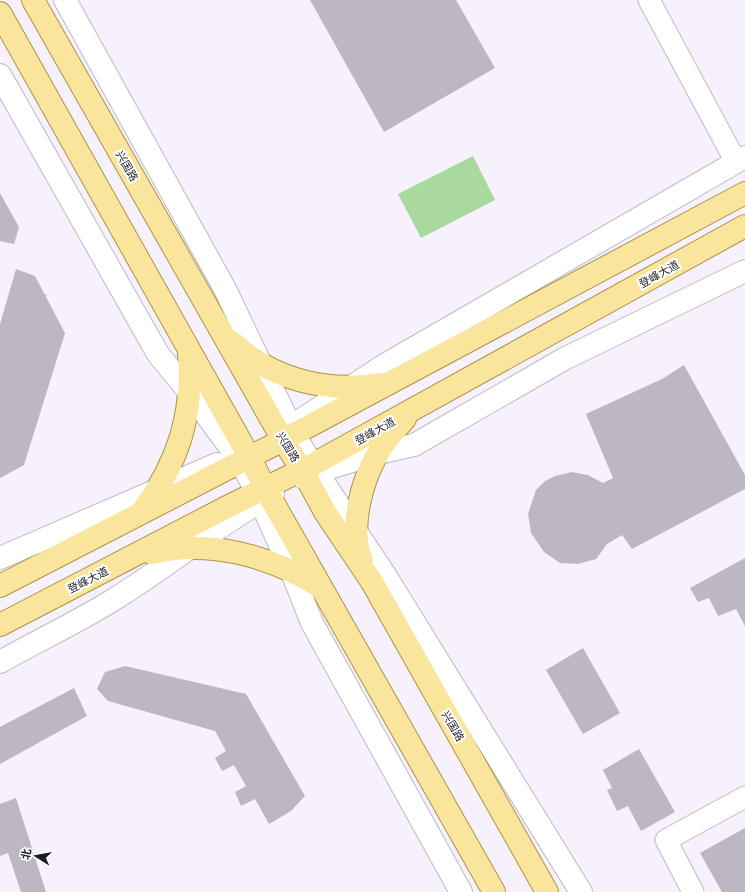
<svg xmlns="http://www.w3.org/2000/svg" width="745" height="892" font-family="Commissioner,'Noto Sans SC',sans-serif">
<rect width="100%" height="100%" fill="#f6f1fc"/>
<!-- green -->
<polygon fill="#aad99d" points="473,156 495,200 421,238 398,194"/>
<!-- building -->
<g fill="#bcb7c1">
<polygon points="310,0 456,0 495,68 384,132"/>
<polygon points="0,193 19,227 14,244 0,241"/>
<polygon points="16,269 35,276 45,295 47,295 46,297 65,333 24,465 0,478 0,324"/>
<polygon points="684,365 745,475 745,489 632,549 622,535 607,544 596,559 578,564 560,563 544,552 531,533 528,514 536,490 545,481 555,476 572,472 588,475 603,483 613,478 586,414 662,379"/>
<polygon points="745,558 745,626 736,609 718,616 709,598 698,602 690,588"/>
<polygon points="583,648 620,713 583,734 546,670"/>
<polygon points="125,666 246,694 305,796 291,811 269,824 255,799 241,806 235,792 246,786 234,765 222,771 215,758 226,751 215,731 108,701 97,689 105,672"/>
<polygon points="74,688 87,716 0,764 0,727"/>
<polygon points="639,749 675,812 641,831 628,806 617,811 607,790 612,788 603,770"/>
<polygon points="16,798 46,892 21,892 8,853 0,856 0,804"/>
<polygon points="745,828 745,892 722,892 700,853"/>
</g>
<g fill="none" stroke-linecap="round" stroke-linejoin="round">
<defs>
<g id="street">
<polyline points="649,0 736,162"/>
<polyline points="693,892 666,840 745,797"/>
</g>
<g id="secondary">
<polyline points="65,0 225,289 294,434 312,465 385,575 581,892"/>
<polyline points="0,75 158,354 190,393 241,462 257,493 291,570 312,623 461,892"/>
<polyline points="295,424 383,366 745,157"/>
<polyline points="304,478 316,472 378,453 414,445 564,359 745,271"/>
<polyline points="0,558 217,464"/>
<path d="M0,662C37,641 76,623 113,600C167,567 217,525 273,494"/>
</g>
<g id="primary">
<polyline points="33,0 283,440 306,477 325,512 372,582 547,892"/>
<polyline points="0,13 250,458 265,488 494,892"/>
<path d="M232,342C272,380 327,393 380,384"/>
<path d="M142,512C178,463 194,414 189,353"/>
<path d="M151,553C210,539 270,556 321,587"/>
<path d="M362,561C348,528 362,480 379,451C386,439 396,429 405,419"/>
<polyline points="0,586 283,440 745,193"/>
<polyline points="0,625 229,506 312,465 745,226"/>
</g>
</defs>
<!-- street casing -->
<use href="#street" stroke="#bfbac4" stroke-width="23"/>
<!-- secondary casing -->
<use href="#secondary" stroke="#bfbac4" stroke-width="24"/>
<!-- primary casing -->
<use href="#primary" stroke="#ab9446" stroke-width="24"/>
<!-- street -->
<use href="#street" stroke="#fff" stroke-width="21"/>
<!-- secondary -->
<use href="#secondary" stroke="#fff" stroke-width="22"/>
<!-- primary -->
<use href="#primary" stroke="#fae59c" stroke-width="22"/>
</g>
<g text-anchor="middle" stroke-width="4" stroke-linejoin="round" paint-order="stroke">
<!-- street labels -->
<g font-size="11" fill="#1e1c20" stroke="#fff">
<text transform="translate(127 166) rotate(60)" y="4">兴国路</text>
<text transform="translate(659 274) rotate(-29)" y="4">登峰大道</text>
<text transform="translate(375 431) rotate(-29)" y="4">登峰大道</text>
<text transform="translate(288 447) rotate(59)" y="4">兴国路</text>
<text transform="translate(88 580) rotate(-27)" y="4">登峰大道</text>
<text transform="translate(453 726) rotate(60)" y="4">兴国路</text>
</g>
</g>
<!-- north arrow -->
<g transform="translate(36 856) rotate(281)" stroke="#ffffff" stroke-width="3" paint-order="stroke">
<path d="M0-3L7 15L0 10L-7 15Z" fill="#1e1c20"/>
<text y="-6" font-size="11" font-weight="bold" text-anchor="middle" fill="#1e1c20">北</text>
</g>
</svg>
